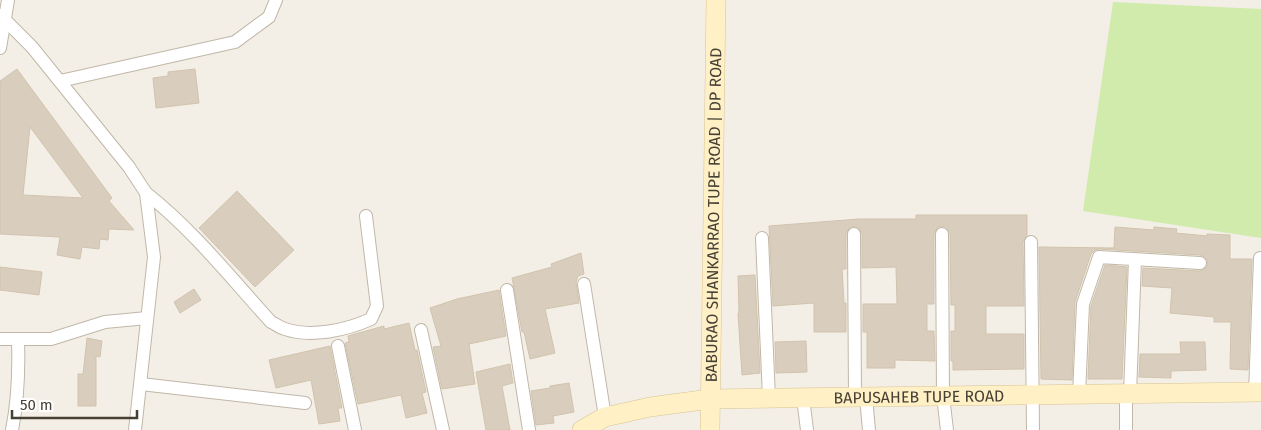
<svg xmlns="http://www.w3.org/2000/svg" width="1261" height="430" font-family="'Fira Sans',sans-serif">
<rect width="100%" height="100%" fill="#f4efe6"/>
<!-- green -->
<polygon fill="#d0ebac" points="1113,2 1261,9 1261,238 1083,211"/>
<!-- building -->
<g fill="#d9cebd" stroke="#d2c3ad" fill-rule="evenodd">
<path d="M17,69L112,198L109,201L134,230L109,229L108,240L100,239L99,249L82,247L80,259L57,255L60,237L0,234V81ZM30,127L83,198L23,195Z"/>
<polygon points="195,69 199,103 156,108 153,78 168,76 168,72"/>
<polygon points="237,191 294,250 255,287 199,228"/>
<polygon points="916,215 1027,215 1027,235 1023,242 1024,306 986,306 986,334 1024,334 1024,369 953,370 953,361 951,361 951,331 955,331 955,305 951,305 950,233 946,227 942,226 938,227 934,234 934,304 927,304 927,331 934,331 935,361 895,360 895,368 867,368 867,332 863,332 863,304 897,304 896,267 862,268 862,234 858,227 850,227 846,234 846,269 842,269 844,303 846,303 846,332 814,332 814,303 773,306 769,226 859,219 916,219"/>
<polygon points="1115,227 1154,230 1154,227 1177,229 1176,233 1207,236 1207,234 1230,235 1230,259 1252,259 1248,370 1230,369 1231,322 1214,322 1214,317 1170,313 1172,288 1142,286 1143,268 1200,271 1207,267 1207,260 1205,257 1200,255 1099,249 1095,250 1091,254 1075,302 1072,380 1041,379 1039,247 1114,248"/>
<polygon points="581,253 584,274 578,276 576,282 579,303 545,309 555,353 530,359 524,332 522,332 512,278 552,267 551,264"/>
<polygon points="1105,265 1127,267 1122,379 1088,379 1091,306"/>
<polygon points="0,267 42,272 39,295 0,290"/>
<polygon points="755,275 760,373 742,375 738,313 739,313 738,276"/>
<polygon points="194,289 201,300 180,313 174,302"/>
<polygon points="499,290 506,336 469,344 475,384 442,389 433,347 441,346 430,308 457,299"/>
<polygon points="409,323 415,350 417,350 426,392 422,393 427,413 406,418 401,395 358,404 345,343 349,342 348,336 384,326 384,329"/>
<polygon points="87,338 102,341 100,357 96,356 96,406 78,406 78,374 83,374"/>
<polygon points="806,341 807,372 776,373 775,342"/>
<polygon points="1180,342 1205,342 1206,370 1171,371 1171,378 1139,377 1140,354 1181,354"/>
<polygon points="330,346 342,408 338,408 340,421 319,424 311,380 276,388 269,360"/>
<polygon points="510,364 513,383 502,386 510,430 486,430 476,372"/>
<polygon points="569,383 574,412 553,416 554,423 536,425 531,391 550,388 550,386"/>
</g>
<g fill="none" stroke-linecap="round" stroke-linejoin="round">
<defs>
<g id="street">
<polyline points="0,15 32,47 129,167 146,193 154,257 135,430"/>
<polyline points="0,48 8,0"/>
<polyline points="60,81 235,42 269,17 276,0"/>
<path d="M146,193C193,230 231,278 271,322C276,324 280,328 285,329C311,338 347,330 371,319L377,306L366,216"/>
<polyline points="854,234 855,398"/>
<polyline points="942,234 943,396 947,430"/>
<polyline points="762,238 769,398"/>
<polyline points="1031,242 1033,430"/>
<polyline points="584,284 605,417"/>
<polyline points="507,290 529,430"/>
<polyline points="421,330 443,430"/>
<polyline points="0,339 51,339 105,322 147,318"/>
<polyline points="338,346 355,430"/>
<polyline points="141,384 305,403"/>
<polyline points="1255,393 1260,258"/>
<polyline points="1126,394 1126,430"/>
<polyline points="1130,394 1135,260"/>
<polyline points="1079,395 1083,304 1099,257 1200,263"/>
<polyline points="866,397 869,430"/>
<polyline points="803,398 807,430"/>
<path d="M12,430C18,400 19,370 18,340"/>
</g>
<g id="secondary">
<path id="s1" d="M582,430L605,417L650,407L710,399L1261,392"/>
<path id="s2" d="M710,430L716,0"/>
</g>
</defs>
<!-- street casing -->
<use href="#street" stroke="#c0b7a8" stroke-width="14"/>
<!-- secondary casing -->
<use href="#secondary" stroke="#d7c493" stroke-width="20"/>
<!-- street -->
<use href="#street" stroke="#fff" stroke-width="12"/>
<!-- secondary -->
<use href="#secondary" stroke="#fff0c5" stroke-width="19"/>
</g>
<g text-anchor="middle" stroke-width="4.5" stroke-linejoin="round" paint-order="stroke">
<!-- street labels -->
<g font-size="16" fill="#474035" stroke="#fff">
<text dy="6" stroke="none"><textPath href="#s2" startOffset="215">BABURAO SHANKARRAO TUPE ROAD | DP ROAD</textPath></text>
<text dy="6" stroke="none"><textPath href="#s1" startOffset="342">BAPUSAHEB TUPE ROAD</textPath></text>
</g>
</g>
<!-- scale -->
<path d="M12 410v8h125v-8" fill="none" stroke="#474035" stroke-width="2.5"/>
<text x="20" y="410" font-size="15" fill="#474035" stroke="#ffffff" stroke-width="4" paint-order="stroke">50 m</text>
</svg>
